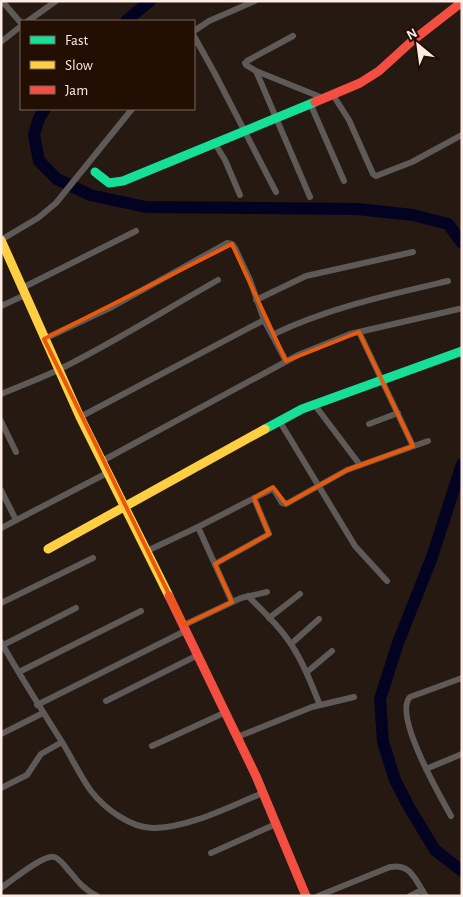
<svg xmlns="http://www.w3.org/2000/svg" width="463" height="897" font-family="'Alegreya Sans',sans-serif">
<rect width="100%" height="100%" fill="#251912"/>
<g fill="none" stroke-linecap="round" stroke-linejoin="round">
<!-- river -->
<g stroke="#030321" stroke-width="12">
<polyline points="126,21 150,1"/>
<polyline points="45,109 39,118 34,135 39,161 57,179 90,195 146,207 357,209 413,215 448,224 462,243"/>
<polyline points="462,464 432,557 398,643 380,699 383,742 395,780 409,807 435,850 462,871"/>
</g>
<!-- street -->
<g stroke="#5f5957" stroke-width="6">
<polyline points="2,1 21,23"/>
<polyline points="28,21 56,1"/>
<polyline points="194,31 209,21 255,1"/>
<polyline points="194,36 214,72 276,192"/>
<polyline points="293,36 247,61 245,63 246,65 256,71 323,98"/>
<polyline points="1,42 21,26"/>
<polyline points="256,71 310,197"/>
<polyline points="333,95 349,120 373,174 376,176 412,162 462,135"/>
<polyline points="310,103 344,181"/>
<polyline points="214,142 225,160 240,195"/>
<polyline points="1,240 38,218 56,203 132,109"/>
<polyline points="22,288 136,231"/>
<polyline points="256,300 306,276 413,252"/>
<polyline points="1,306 25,295"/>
<polyline points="359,332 413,446"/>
<path d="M272,335C328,308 388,295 448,281"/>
<polyline points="44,339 112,307 227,243 232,244 235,248 250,280 264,320 286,361"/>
<path d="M1,394C20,386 39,379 58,370C113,343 165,310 218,280"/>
<polyline points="314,404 360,465"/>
<polyline points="80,417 264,320"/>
<polyline points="1,421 16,452"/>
<polyline points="280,422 355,546 387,581"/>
<polyline points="369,424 398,413"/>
<polyline points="102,461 298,355 350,334 459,309"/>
<polyline points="1,490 16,520"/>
<polyline points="198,527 232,602"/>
<polyline points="1,528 107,473"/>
<polyline points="147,551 198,527 272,489 274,490 282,503 286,504 347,470 428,441"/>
<polyline points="215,564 269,534 254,498"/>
<path d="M248,596C264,612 282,629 294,649C305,666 312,686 320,705"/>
<polyline points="1,603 93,558"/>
<polyline points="269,618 300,594"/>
<polyline points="184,625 241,598 267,592"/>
<path d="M1,642C20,676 41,709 62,742C72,758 80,776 91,791C105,809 132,829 155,828C191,827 230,806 263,793"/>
<polyline points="291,644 319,619"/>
<polyline points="1,646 76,608"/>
<polyline points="19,672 141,611"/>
<polyline points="307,672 332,651"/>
<polyline points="106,701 198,655"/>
<polyline points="37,705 187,630"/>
<polyline points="1,734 43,713"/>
<polyline points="237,737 312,707 354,697"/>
<polyline points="152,746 226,712"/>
<polyline points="426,769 462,754"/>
<polyline points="1,788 27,775 41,754 62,742"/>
<path d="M451,816C440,796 393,715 410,697L462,678"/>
<polyline points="211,853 276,824"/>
<path d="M1,888C11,881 44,854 54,857C61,859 66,868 71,873C79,883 85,890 97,896"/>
<path d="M318,896L390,867C411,863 415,880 426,896"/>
<polyline points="410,896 422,890"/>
</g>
<!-- fast -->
<g stroke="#16e098" stroke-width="9">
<polyline points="95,172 109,183 123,181 315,102"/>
<polyline points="265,429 302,409 462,351"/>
</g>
<!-- slow -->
<g stroke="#ffcf43" stroke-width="9">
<polyline points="1,240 80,417 169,596"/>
<polyline points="48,549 265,429"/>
</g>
<!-- jam -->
<g stroke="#f24e42" stroke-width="9">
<polyline points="315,102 360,83 379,71 412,41 462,2"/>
<polyline points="169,596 256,776 306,896"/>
</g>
</g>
<!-- marked area -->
<path fill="none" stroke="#e8590c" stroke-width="4" stroke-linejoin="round" d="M232,244L286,361L359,332L413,446L347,470L286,504L273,487L254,498L269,534L215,564L232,602L184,625L44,339Z"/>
<!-- border -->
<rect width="463" height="897" fill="none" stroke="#fcece3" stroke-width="5"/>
<!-- legend -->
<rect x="20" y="20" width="175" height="90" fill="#230e03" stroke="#7a675d"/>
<rect x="30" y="36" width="25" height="8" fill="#16e098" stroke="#7a675d"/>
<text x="65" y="45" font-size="15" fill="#fcece3">Fast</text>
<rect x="30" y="61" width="25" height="8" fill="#ffcf43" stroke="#7a675d"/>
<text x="65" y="70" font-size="15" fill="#fcece3">Slow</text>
<rect x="30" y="86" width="25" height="8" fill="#f24e42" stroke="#7a675d"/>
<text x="65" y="95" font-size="15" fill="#fcece3">Jam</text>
<!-- north arrow -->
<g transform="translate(418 45) rotate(331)" stroke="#230e03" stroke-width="4" paint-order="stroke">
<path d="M0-4L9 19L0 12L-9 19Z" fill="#fcece3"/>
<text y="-8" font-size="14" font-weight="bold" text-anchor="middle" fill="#fcece3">N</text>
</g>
</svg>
